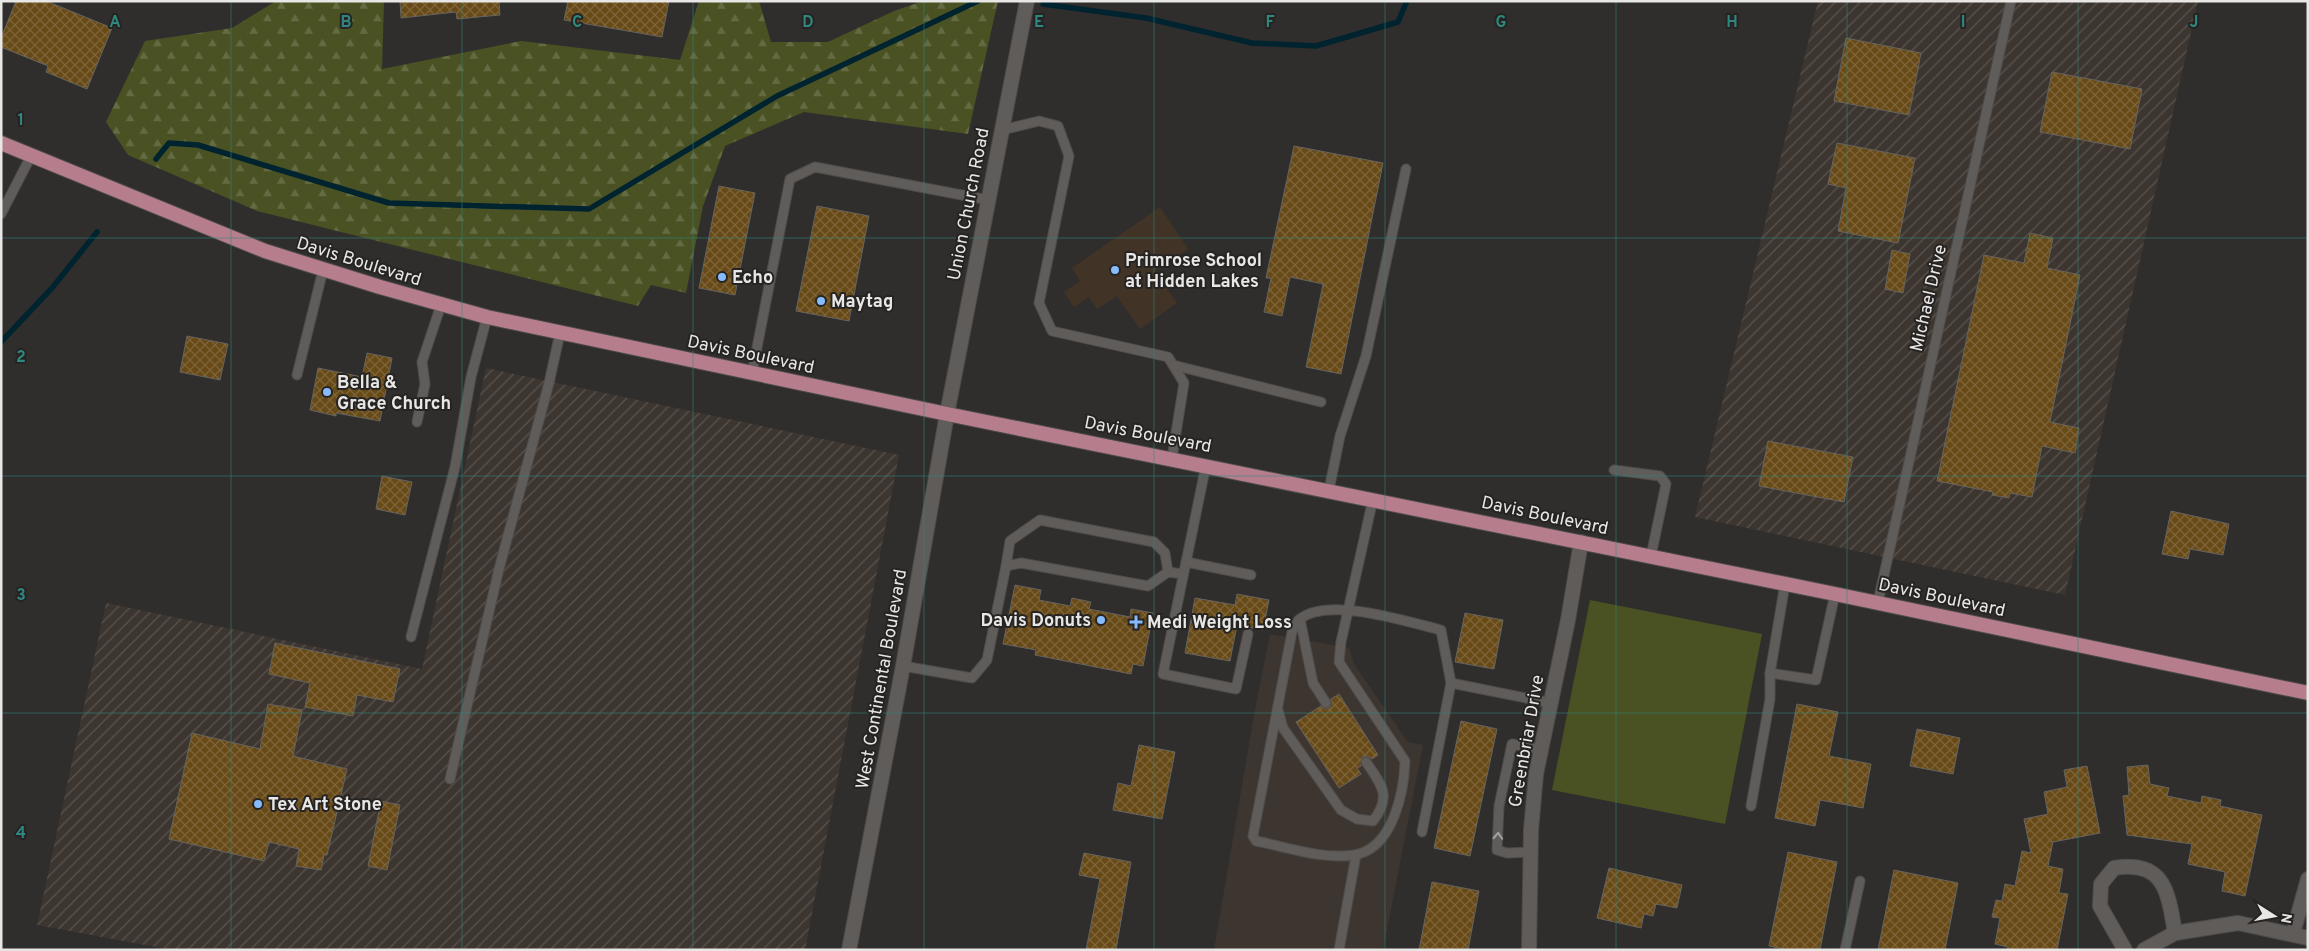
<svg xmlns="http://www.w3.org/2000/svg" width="2309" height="951" font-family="Overpass,sans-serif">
<defs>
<pattern id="industrial-furrows" width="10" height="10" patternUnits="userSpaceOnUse" patternTransform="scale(1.25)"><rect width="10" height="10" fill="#3d3630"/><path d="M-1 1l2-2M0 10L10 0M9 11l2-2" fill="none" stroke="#59534e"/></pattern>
<pattern id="forest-firs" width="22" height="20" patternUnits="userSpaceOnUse" patternTransform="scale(1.25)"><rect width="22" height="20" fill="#4a5223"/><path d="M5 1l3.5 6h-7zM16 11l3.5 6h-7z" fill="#646b43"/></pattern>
<pattern id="building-cross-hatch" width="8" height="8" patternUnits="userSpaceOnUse" patternTransform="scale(1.25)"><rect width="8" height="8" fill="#684a17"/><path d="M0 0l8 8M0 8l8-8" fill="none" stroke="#7e6439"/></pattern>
</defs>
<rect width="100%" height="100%" fill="#302e2c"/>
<!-- built -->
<polygon fill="#3d3630" points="1270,634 1349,648 1354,664 1408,742 1423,745 1383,950 1214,950 1254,715"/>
<!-- industrial -->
<g fill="url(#industrial-furrows)">
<polygon points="1818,1 2198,1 2065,595 1695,517"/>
<polygon points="486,368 899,455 805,950 172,950 37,925 106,603 422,669"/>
</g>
<!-- education -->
<polygon fill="#413326" points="1160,207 1188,249 1155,271 1177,303 1140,329 1117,296 1097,309 1089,297 1074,307 1064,292 1080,281 1072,268"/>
<!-- grass -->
<polygon fill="#4a5223" points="1590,600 1762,634 1725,824 1552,790"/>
<!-- forest -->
<polygon fill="url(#forest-firs)" points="276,1 384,1 382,69 521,41 680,60 699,1 759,1 771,42 828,42 894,11 923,1 998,1 968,134 804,112 725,146 703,206 686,293 651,285 638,306 257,211 128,155 106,122 145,41 232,28"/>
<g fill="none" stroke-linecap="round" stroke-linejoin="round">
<!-- stream -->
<g stroke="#002330" stroke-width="5.5">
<polyline points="1043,4 1146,18 1252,43 1316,46 1398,22 1407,1"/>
<polyline points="156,159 169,143 198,145 389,203 589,209 777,96 978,1"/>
<polyline points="1,342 52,288 97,232"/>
</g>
</g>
<!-- building -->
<g fill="url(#building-cross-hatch)" stroke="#656461">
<polygon points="16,1 46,1 112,28 87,89 46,72 48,66 1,47 1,38"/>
<polygon points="400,1 499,1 500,15 457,19 456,12 401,18"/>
<polygon points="568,1 669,1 662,37 564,20"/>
<polygon points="1846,38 1921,53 1909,115 1834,101"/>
<polygon points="2052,72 2142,89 2130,149 2040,132"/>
<polygon points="1837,143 1915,158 1898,243 1838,231 1846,188 1828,184"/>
<polygon points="1294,146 1383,163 1341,374 1306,367 1323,284 1290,277 1282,316 1264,312 1271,278 1266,278"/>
<polygon points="719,186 755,193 735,295 699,288"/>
<polygon points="817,206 869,216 849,321 796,311"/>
<polygon points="2030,233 2053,238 2047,268 2080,275 2050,422 2079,428 2075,453 2042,446 2032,497 2010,493 2009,498 1992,495 1993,492 1937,481 1984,255 2024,263"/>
<polygon points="1892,250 1910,254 1903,293 1885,289"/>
<polygon points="187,336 228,344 220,380 180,372"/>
<polygon points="367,353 392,358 380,421 336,413 336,416 310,410 318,368 362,377"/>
<polygon points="1768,441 1853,457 1844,502 1759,486"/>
<polygon points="382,476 412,482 405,515 376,509"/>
<polygon points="2171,511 2229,524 2223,555 2190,549 2188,559 2162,554"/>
<polygon points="1015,585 1041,590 1039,600 1070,606 1072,598 1091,602 1089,609 1130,617 1131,609 1153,613 1143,666 1133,664 1131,674 1035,655 1036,650 1003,644"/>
<polygon points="1237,594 1269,600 1263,630 1237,625 1230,661 1185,653 1195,598 1235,605"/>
<polygon points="1465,613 1503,620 1494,669 1455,662"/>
<polygon points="275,643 400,669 393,702 357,695 353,716 305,707 310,683 269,674"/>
<polygon points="1339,694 1378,755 1372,759 1368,756 1362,757 1361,766 1357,768 1361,774 1339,788 1296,722 1321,706 1326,709 1330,708 1331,699"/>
<polygon points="268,704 302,710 293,756 347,769 327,855 324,855 321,870 296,866 299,849 269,842 264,861 169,839 192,733 260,749"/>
<polygon points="1797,704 1838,712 1829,756 1871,764 1863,808 1820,800 1815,826 1775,818"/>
<polygon points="1461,721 1497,729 1470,856 1434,848"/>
<polygon points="1917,729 1960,738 1953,774 1910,766"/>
<polygon points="1139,745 1175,752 1162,819 1113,810 1118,783 1131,786"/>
<polygon points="2148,765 2150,784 2169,788 2167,796 2201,803 2202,796 2221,800 2220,806 2262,815 2245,896 2222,891 2225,872 2188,864 2192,844 2127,835 2123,796 2129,795 2127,767"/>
<polygon points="2087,766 2100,833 2053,842 2048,866 2063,869 2059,893 2068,894 2057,950 2007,950 2008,947 1995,944 2000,918 1992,917 1996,900 2002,901 2005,884 2015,886 2022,851 2031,853 2024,819 2048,814 2044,792 2067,787 2064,770"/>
<polygon points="381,801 400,805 387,870 368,866"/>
<polygon points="1788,852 1837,862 1820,950 1788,950 1769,946"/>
<polygon points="1084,853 1131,862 1116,950 1086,950 1100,879 1079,875"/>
<polygon points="1609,868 1682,885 1677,908 1656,904 1653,916 1644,914 1641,928 1597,918"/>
<polygon points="1894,870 1958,883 1945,950 1878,950"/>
<polygon points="1432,882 1479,891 1468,950 1419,950"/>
</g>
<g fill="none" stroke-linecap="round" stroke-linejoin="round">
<defs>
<g id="service">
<polyline points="1002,130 1039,121 1058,126 1069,156 1039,303 1052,331 1168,357 1184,383 1172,458"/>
<polyline points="1,214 31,156"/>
<polyline points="1173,365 1321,402"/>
<polyline points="752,373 790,179 815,167 988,200"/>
<polyline points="297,375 323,270"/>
<polyline points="417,422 425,384 422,362 441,305"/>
<polyline points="1206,465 1163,674 1236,689 1248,634"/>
<polyline points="1614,470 1660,476 1666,484 1651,556"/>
<polyline points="1329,490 1340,436 1366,356 1406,169"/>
<path d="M1373,499L1341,642L1339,662L1405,761C1404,792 1393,849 1354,855C1323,860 1287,847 1256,841L1253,836L1292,632C1294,628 1296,621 1300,619C1328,596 1408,622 1441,630L1451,683L1551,703"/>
<polyline points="1186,562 1251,575"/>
<polyline points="1006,566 1010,541 1040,520 1154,542 1165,553 1168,572"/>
<polyline points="1878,602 2011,1"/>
<polyline points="1300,619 1313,683 1326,703"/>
<polyline points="411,637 455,467 471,377 487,317"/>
<polyline points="903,666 972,678 987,660 1006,566 1021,563 1148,586 1168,572 1183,574"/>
<polyline points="1770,673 1816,680 1835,594"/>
<path d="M1278,710L1283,728L1341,810L1357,819L1373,821C1392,797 1382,785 1366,762"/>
<polyline points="450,779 499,569 549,383 560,333"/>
<polyline points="1751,806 1770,699 1770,673 1785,584"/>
<polyline points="1422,832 1451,683"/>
<polyline points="1531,852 1507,853 1497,850 1499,806 1512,744 1542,750"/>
<polyline points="1339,950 1356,855"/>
<polyline points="1845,950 1860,881"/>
</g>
<g id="minor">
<polyline points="2293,933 2308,879"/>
<polyline points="1529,950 1531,830 1536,774 1568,620 1581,542"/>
<path d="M2125,950L2100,906L2101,884L2114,868C2165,860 2168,892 2175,933"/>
<polyline points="2144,950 2175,933 2238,923 2308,938"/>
</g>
<polyline id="tertiary" points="947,414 1027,1"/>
<polyline id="secondary" points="849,950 903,666 947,414"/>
<polyline id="primary" points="1,143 265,251 380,287 487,317 947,414 1835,594 2308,693"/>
</defs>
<!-- service casing -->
<use href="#service" stroke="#4e4c4b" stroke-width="11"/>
<!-- minor casing -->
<use href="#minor" stroke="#4e4c4b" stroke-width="16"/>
<!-- tertiary casing -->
<use href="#tertiary" stroke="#4e4c4b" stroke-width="16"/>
<!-- secondary casing -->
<use href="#secondary" stroke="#4e4c4b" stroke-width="16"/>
<!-- primary casing -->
<use href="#primary" stroke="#4e4c4b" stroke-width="16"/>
<!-- service -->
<use href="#service" stroke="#5f5c5a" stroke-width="9"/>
<!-- minor -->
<use href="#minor" stroke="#5f5c5a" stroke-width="14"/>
<!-- tertiary -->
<use href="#tertiary" stroke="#5f5c5a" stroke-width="14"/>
<!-- secondary -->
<use href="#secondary" stroke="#5f5c5a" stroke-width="14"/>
<!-- primary -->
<use href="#primary" stroke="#b67e8c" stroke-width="14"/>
</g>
<!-- one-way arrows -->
<defs><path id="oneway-chevron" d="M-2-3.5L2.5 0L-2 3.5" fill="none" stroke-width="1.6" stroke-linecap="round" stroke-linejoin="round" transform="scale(1.25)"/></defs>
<use stroke="#a4a2a0" href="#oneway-chevron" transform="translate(1498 836) rotate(-87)"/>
<!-- grid -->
<path fill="none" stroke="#308780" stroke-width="1" stroke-opacity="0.55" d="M231,1V950M462,1V950M693,1V950M924,1V950M1154,1V950M1385,1V950M1616,1V950M1847,1V950M2078,1V950M1,238H2308M1,476H2308M1,713H2308"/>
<!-- markers -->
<g fill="#87bbfb" stroke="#262422" stroke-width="2">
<circle cx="1115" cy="270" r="5"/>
<circle cx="722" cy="277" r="5"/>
<circle cx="821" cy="301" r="5"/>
<circle cx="327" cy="392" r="5"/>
<circle cx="1101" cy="620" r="5"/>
<path d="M1133.5 614.5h5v5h5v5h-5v5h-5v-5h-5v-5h5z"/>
<circle cx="258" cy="804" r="5"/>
</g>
<g text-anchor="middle" stroke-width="4" stroke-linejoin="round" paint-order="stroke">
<!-- street labels -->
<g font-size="18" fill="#e9e7e6" stroke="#262422">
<text transform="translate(968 204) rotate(-79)" y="6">Union Church Road</text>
<text transform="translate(359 261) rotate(17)" y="6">Davis Boulevard</text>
<text transform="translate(1928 298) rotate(-77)" y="6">Michael Drive</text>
<text transform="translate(751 354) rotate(12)" y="6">Davis Boulevard</text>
<text transform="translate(1148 434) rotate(11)" y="6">Davis Boulevard</text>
<text transform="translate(1545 515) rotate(12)" y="6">Davis Boulevard</text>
<text transform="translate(1942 597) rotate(12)" y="6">Davis Boulevard</text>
<text transform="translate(881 679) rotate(-80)" y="6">West Continental Boulevard</text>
<text transform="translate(1526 741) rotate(-80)" y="6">Greenbriar Drive</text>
</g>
<!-- poi labels -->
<g font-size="18" font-weight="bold" fill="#e9e7e6" stroke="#262422" text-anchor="start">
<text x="1125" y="266">Primrose School<tspan x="1125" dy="21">at Hidden Lakes</tspan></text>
<text x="732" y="283">Echo</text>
<text x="831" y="307">Maytag</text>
<text x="337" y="388">Bella &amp;<tspan x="337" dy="21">Grace Church</tspan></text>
<text x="1091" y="626" text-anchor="end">Davis Donuts</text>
<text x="1147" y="628">Medi Weight Loss</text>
<text x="268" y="810">Tex Art Stone</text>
</g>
</g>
<g font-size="16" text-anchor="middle" font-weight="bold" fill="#308780" stroke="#262422" stroke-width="4" stroke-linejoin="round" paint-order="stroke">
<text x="115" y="27">A</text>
<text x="346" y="27">B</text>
<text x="577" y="27">C</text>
<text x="808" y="27">D</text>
<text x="1039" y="27">E</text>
<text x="1270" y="27">F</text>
<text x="1501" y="27">G</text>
<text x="1732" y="27">H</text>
<text x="1963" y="27">I</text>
<text x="2194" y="27">J</text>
<text x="21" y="125">1</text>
<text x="21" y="362">2</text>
<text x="21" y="600">3</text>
<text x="21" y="838">4</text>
</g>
<!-- border -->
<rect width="2309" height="951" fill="none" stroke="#e9e7e6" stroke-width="5"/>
<!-- north arrow -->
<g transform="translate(2274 916) rotate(101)" stroke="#262422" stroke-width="4" paint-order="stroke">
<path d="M0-4L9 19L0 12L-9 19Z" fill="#e9e7e6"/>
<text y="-8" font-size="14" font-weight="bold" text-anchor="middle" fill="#e9e7e6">N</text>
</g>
</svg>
